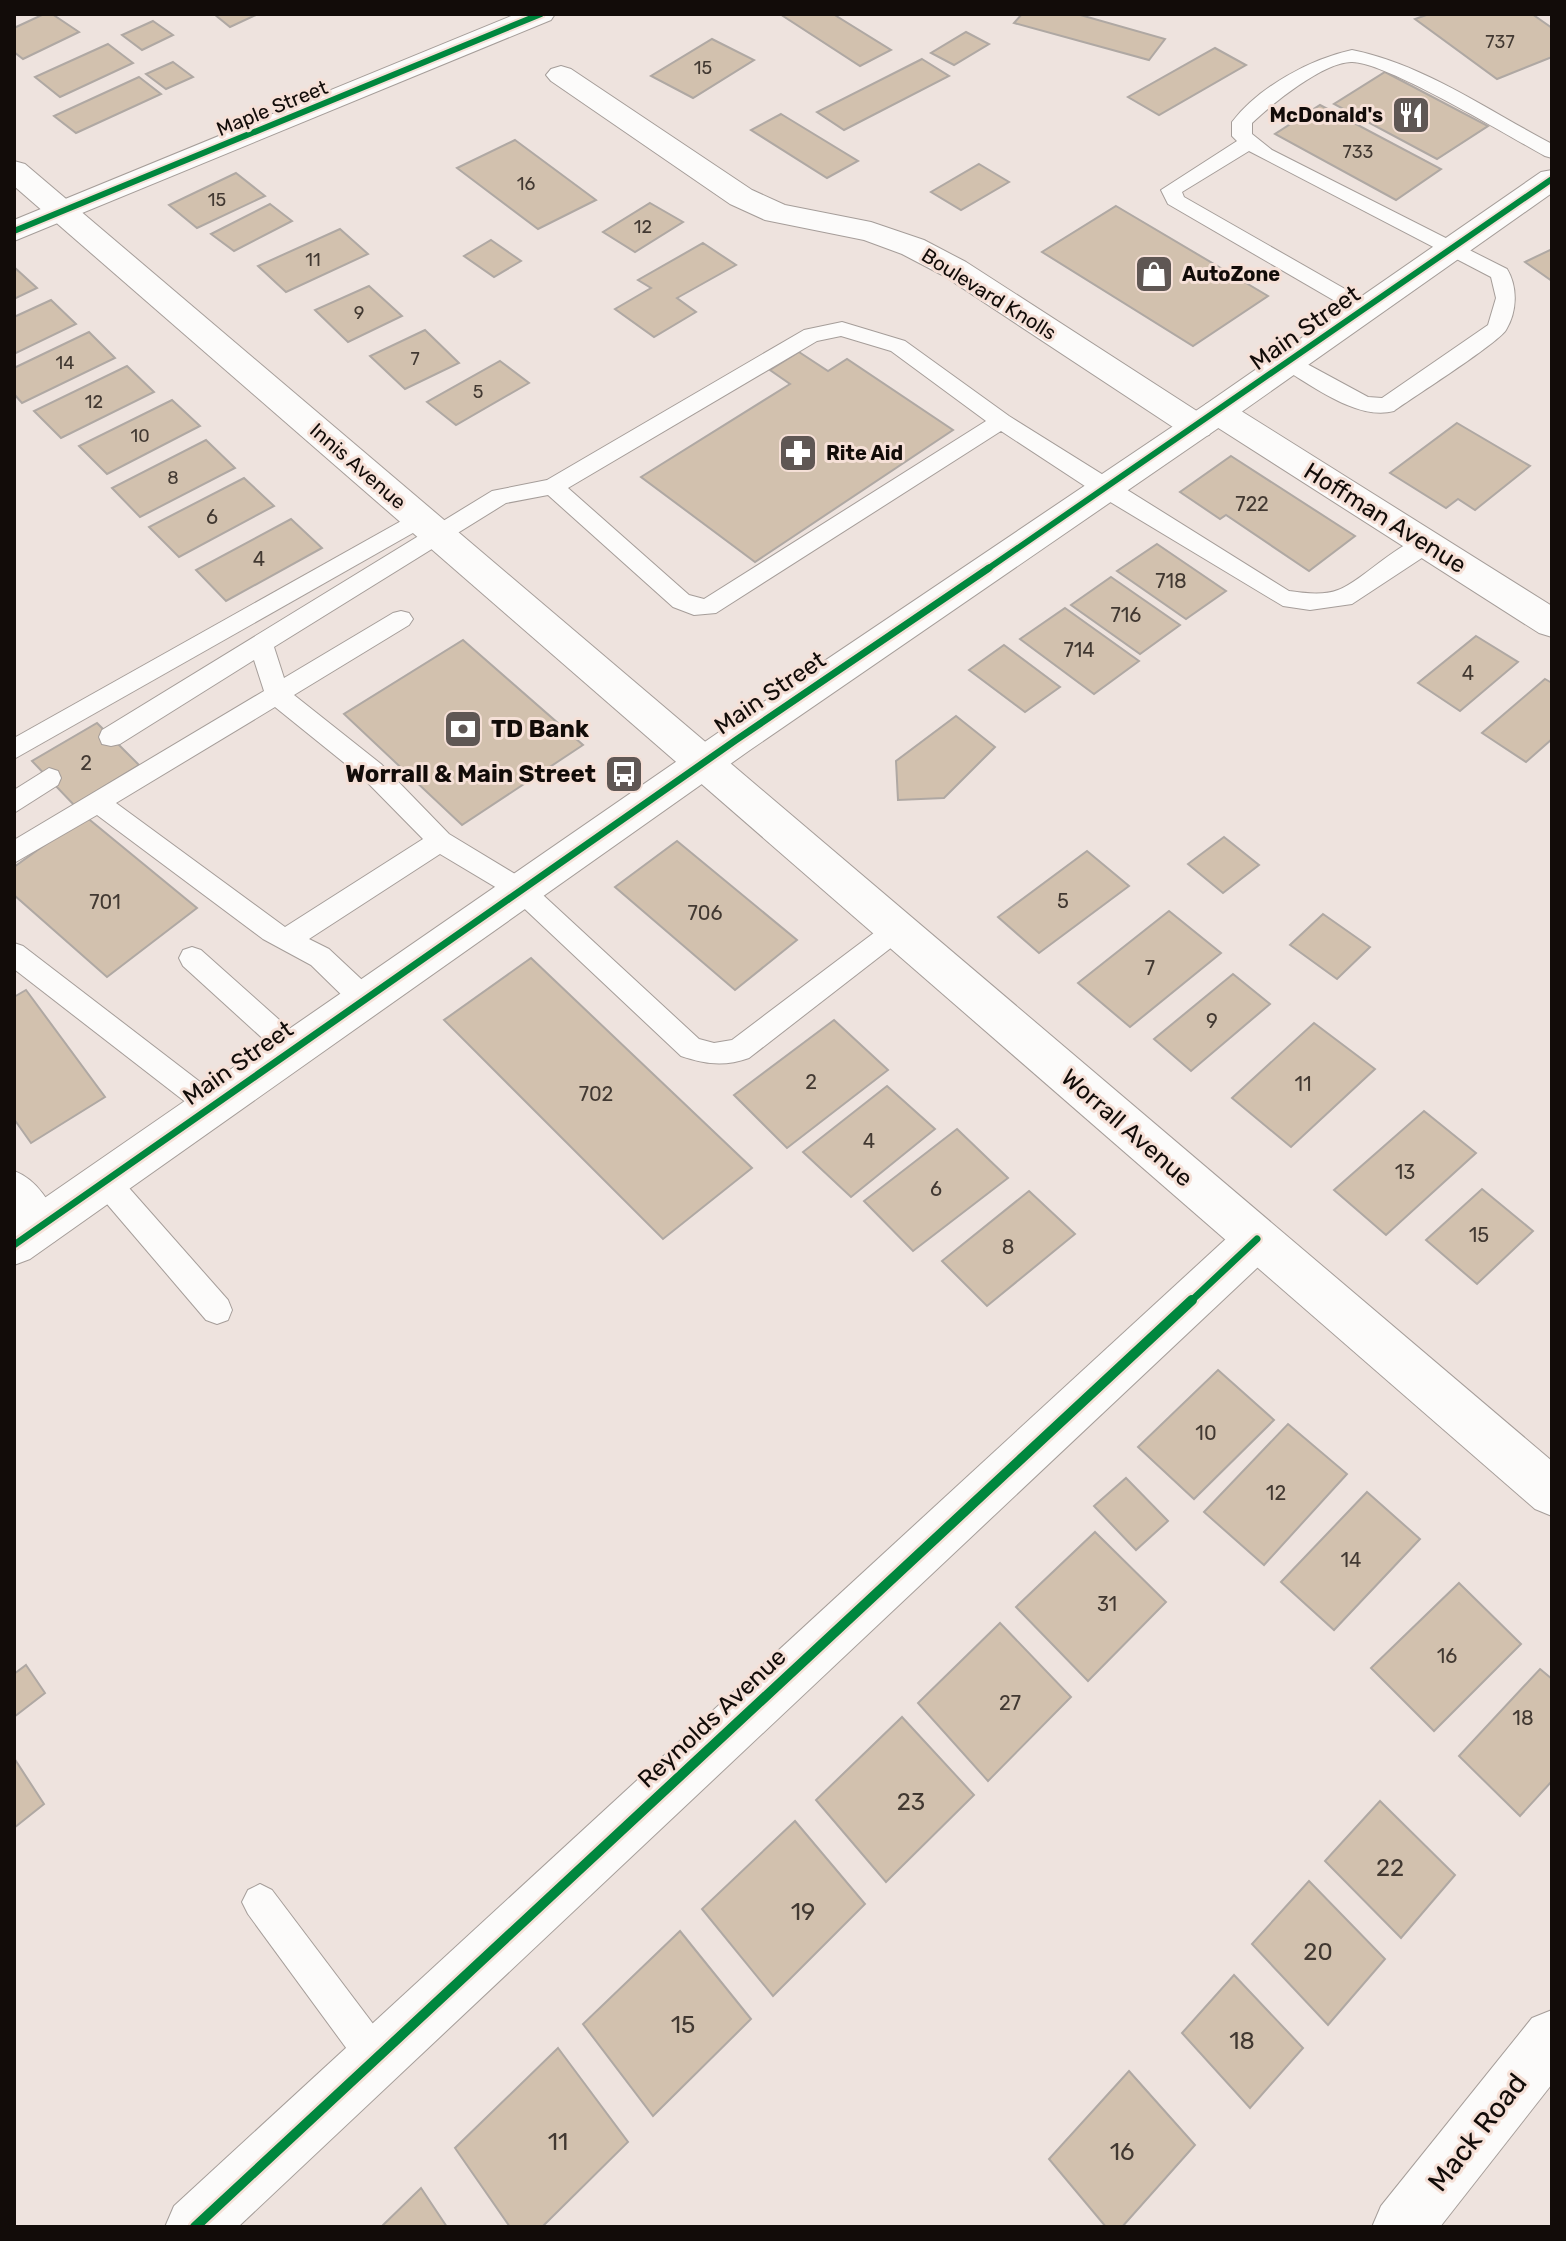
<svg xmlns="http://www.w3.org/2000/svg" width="1566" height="2241" font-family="Rubik,sans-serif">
<rect width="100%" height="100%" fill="#eee3de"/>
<!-- building -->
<g fill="#d2c1ae" stroke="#afa8a3" stroke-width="2">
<polygon points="44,14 52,14 79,32 23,59 14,52 14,28"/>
<polygon points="214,14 258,14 230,27"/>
<polygon points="780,14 833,14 891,50 860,66"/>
<polygon points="1022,14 1077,14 1165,39 1149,60 1014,23"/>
<polygon points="1429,14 1532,14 1552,28 1552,57 1497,79 1415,19"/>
<polygon points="153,21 173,35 142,50 122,35"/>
<polygon points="966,32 989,44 954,65 931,53"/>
<polygon points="712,39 754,60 693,98 651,76"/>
<polygon points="108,44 133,63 60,97 35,77"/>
<polygon points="1215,48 1246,65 1159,115 1128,97"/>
<polygon points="922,59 949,76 844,130 817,112"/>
<polygon points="173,62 193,77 166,89 146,74"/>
<polygon points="1385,72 1488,126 1437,159 1334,104"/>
<polygon points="139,77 161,94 76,133 54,116"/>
<polygon points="1320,105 1441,169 1396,200 1275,134"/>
<polygon points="781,114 858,161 827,178 751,130"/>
<polygon points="515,140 596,200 538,229 457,168"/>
<polygon points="979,164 1009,182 961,210 931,192"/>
<polygon points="236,173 265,196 197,228 169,205"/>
<polygon points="650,203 683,222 635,252 603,232"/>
<polygon points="270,204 292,221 234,251 211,234"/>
<polygon points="1116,206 1268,296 1193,346 1042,252"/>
<polygon points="340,229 368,254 286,292 258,266"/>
<polygon points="491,240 521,261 494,277 464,256"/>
<polygon points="703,243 736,265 677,298 696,312 654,337 615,309 651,288 638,280"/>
<polygon points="1552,249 1552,281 1525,262"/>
<polygon points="14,267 37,288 14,299"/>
<polygon points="369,286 402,316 348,342 315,310"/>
<polygon points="51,300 76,324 14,354 14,317"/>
<polygon points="425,330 459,363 405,389 370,356"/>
<polygon points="89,332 115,358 22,403 14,394 14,368"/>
<polygon points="799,352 828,371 847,359 953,430 755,562 641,477 790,384 770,370"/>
<polygon points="500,361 529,383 456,425 427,402"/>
<polygon points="127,366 154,392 61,438 34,411"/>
<polygon points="172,400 200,426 107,474 79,446"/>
<polygon points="1457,423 1530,466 1475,510 1458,499 1446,508 1390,473"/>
<polygon points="206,440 235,468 140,517 112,488"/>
<polygon points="1231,456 1355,536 1309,571 1226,515 1220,519 1180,492"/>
<polygon points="244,478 274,506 179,557 149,527"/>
<polygon points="291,519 322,548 226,601 196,570"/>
<polygon points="1157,544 1226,591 1186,619 1117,571"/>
<polygon points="1111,577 1180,625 1140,654 1071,605"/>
<polygon points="1065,608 1139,661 1094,694 1020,639"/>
<polygon points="1476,636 1518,662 1460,711 1418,683"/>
<polygon points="463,640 583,745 462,825 344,714"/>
<polygon points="1004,645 1060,687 1025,712 969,670"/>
<polygon points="1545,679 1552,683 1552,739 1526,762 1482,733"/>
<polygon points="956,716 995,747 944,798 898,800 896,761"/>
<polygon points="97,723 139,765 74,805 32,761"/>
<polygon points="85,816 197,908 107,977 14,895 14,867"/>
<polygon points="1224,837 1259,865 1223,893 1188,864"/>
<polygon points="677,841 797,940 735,990 615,887"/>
<polygon points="1087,851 1129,886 1039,953 998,917"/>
<polygon points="1169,911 1221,953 1130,1027 1078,983"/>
<polygon points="1323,914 1370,947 1337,979 1290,945"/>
<polygon points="531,958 752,1168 663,1239 444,1020"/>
<polygon points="1233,974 1270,1004 1191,1071 1154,1039"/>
<polygon points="26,990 105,1097 31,1143 14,1119 14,997"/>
<polygon points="834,1020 888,1070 787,1148 734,1095"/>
<polygon points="1314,1023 1375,1069 1291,1147 1232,1098"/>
<polygon points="887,1086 935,1129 851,1197 803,1152"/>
<polygon points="1424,1111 1476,1153 1386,1235 1334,1190"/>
<polygon points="957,1129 1008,1178 913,1251 864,1201"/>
<polygon points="1482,1189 1533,1231 1477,1284 1426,1240"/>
<polygon points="1029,1191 1075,1234 987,1306 942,1261"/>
<polygon points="1218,1370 1274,1420 1194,1499 1138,1447"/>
<polygon points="1288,1424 1347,1474 1264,1565 1204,1512"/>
<polygon points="1126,1478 1168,1521 1136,1550 1094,1506"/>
<polygon points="1367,1492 1420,1539 1334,1630 1281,1582"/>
<polygon points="1095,1532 1166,1602 1088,1681 1016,1607"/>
<polygon points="1459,1583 1521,1644 1434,1731 1371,1668"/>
<polygon points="1000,1623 1071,1697 988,1781 918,1703"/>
<polygon points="26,1665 45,1693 14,1717 14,1674"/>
<polygon points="1540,1669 1552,1679 1552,1781 1520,1816 1459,1756"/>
<polygon points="902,1717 974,1795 886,1882 816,1800"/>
<polygon points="14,1758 44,1804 14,1828"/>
<polygon points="1380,1801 1455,1875 1401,1938 1325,1861"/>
<polygon points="795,1821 865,1904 773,1996 702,1909"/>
<polygon points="1309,1881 1385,1959 1328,2025 1252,1944"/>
<polygon points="680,1931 751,2019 653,2116 583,2024"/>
<polygon points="1234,1975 1303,2048 1250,2108 1182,2033"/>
<polygon points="558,2048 628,2142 542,2227 510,2227 455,2148"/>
<polygon points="1129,2071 1195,2145 1122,2227 1106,2227 1049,2159"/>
<polygon points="421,2188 447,2227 381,2227"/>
</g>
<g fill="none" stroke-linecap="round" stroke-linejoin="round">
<defs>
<g id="service">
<path d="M1352,50C1423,64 1489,111 1552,144V158L1545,156C1510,137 1383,60 1351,62C1322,63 1272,104 1252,123V134L1272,150L1507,269C1518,287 1517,312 1506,330C1497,344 1413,397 1394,411C1357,421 1312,385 1282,368L1278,363L1289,356L1296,358L1368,397L1382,398L1488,325L1496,298L1491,277L1249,151L1182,192L1184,197L1373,305L1376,310L1373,315H1359L1168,204L1161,190L1237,141L1232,136V122C1259,87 1310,59 1352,50Z"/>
<path d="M842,322L905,341L1009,416L1289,591C1304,593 1323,596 1338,590C1364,581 1407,531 1434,538L1437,544L1434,550L1352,604L1310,610L1283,606L1097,494L1001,431L716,613L694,615L673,607L548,495L506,503L274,647L284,678L393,613L401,611L409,613L413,619L409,625L294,695L381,764L449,834L530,883L699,1039L714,1043L732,1040L887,923L896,919L905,923L909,930L905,937L749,1058C724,1067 705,1064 681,1056L512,897L440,854L309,939L329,949L375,992L378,1000L375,1008L365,1011L355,1008L311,965L263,939L97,815L14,863V840L264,691L254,660L120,744L111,746L102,744L99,737L102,730L492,491L547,480L804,330ZM841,336L891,351L986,421L704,599L689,595L568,488L817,341ZM275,707L363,778L423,839L285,927L116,803Z"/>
<polygon points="419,511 427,513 430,519 427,525 14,759 14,738"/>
<polygon points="49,768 58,771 61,778 58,785 14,813 14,790"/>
<polygon points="14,943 23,946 221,1098 225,1106 221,1114 211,1118 201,1114 14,969"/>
<polygon points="192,947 201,950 303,1041 307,1049 303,1057 293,1060 283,1057 183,966 179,958 183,950"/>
<polygon points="105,1169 115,1172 228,1300 232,1310 228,1320 217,1324 206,1320 95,1190 91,1181 95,1172"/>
<polygon points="260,1884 272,1890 389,2045 394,2058 389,2071 376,2076 363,2071 248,1914 242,1902 248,1890"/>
</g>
<g id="minor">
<polygon points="561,66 571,69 752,190 785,205 871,222 924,240 966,262 1203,415 1201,412 1206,404 1218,401 1230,404 1552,606 1552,637 1539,633 1212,424 1214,427 1209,435 1197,438 1185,435 944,276 902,254 864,240 765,220 730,204 551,81 546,75 551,69"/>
<path d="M14,1171C38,1180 51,1204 62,1227L55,1241L39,1247C4,1234 14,1203 14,1171Z"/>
<polygon points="1257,1219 1273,1225 1280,1239 1273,1253 238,2227 165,2227 174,2206 1241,1225"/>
<polygon points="1552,2010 1552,2084 1440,2227 1372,2227 1381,2206 1532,2018"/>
</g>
<polygon id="tertiary" points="1552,170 1552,193 1230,420 750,750 30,1259 14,1265 14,1219 722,730 1206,404 1541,172"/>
<polygon id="secondary" points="14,161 25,164 1552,1461 1552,1516 1535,1509 14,186"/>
<polygon id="trunk" points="516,14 555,14 551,20 14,241 14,220"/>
</defs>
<!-- service casing -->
<use href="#service" stroke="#a59d99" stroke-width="2"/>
<!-- minor casing -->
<use href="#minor" stroke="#a59d99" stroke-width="2"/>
<!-- tertiary casing -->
<use href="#tertiary" stroke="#a59d99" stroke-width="2"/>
<!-- secondary casing -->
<use href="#secondary" stroke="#a59d99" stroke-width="2"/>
<!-- trunk casing -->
<use href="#trunk" stroke="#a59d99" stroke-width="2"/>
<!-- service -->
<use href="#service" fill="#fcfbfa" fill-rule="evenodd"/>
<!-- minor -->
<use href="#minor" fill="#fcfbfa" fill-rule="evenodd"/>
<!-- tertiary -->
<use href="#tertiary" fill="#fcfbfa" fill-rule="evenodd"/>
<!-- secondary -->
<use href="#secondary" fill="#fcfbfa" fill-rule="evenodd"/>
<!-- trunk -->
<use href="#trunk" fill="#fcfbfa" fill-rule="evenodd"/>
<defs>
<g id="cycleway-far2">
<polyline points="14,231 541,14"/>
<polyline points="986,570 1552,179"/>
</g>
<g id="cycleway-far1">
<polyline points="14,1245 736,740 989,568"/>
<polyline points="1190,1302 1257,1239"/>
</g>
<polyline id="cycleway" points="195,2227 1192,1300"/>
</defs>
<!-- cycleway-far2 casing -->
<use href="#cycleway-far2" stroke="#f5e0d7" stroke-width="10"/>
<!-- cycleway-far1 casing -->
<use href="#cycleway-far1" stroke="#f5e0d7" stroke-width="12"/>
<!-- cycleway casing -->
<use href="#cycleway" stroke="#f5e0d7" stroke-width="15"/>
<!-- cycleway-far2 -->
<use href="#cycleway-far2" stroke="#00873e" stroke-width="6"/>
<!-- cycleway-far1 -->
<use href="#cycleway-far1" stroke="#00873e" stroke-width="7"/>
<!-- cycleway -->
<use href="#cycleway" stroke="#00873e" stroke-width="10"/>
</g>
<!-- icons -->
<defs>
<symbol id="restaurant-square" viewBox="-11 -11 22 22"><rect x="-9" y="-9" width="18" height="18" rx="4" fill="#5f5754" stroke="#f5e0d7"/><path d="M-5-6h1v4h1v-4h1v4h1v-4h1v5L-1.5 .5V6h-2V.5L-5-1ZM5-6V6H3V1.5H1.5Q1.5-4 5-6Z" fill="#fff"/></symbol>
<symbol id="shop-square" viewBox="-11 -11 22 22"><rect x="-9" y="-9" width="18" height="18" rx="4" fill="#5f5754" stroke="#f5e0d7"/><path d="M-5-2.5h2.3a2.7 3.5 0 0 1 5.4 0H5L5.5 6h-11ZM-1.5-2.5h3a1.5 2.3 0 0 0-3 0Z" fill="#fff"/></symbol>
<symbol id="pharmacy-square" viewBox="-11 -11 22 22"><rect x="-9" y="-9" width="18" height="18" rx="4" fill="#5f5754" stroke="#f5e0d7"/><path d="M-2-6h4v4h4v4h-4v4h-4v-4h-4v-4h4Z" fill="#fff"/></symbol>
<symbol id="bank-square" viewBox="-11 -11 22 22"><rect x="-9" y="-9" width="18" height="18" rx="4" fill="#5f5754" stroke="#f5e0d7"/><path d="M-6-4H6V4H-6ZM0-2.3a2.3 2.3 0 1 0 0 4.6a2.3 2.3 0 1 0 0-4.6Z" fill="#fff"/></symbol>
<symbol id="bus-square" viewBox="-11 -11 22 22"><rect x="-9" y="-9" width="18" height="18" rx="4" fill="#5f5754" stroke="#f5e0d7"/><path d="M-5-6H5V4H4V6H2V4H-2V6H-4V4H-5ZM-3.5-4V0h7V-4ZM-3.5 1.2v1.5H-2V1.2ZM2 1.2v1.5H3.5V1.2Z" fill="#fff"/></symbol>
</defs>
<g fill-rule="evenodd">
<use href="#restaurant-square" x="1389" y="93" width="44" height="44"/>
<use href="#shop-square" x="1132" y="252" width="44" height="44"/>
<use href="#pharmacy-square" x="776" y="431" width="44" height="44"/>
<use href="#bank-square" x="441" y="707" width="44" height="44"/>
<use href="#bus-square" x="602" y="752" width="44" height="44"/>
</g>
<g text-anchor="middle" stroke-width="6" stroke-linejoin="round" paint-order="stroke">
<!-- far-number labels -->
<g font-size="18" fill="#423932">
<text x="1500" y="48">737</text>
<text x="703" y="74">15</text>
<text x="1358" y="158">733</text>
<text x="526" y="190">16</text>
<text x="217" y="206">15</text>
<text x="643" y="233">12</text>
<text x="313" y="266">11</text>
<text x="359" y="319">9</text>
<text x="415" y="365">7</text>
<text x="65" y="369">14</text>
<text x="478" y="398">5</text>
<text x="94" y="408">12</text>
<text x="140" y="442">10</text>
<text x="173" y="484">8</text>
</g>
<!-- far-street labels -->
<g font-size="20" fill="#120c09" stroke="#f5e0d7">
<text transform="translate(272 108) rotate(-22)" y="7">Maple Street</text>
<text transform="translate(989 294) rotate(32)" y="7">Boulevard Knolls</text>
<text transform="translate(358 466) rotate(41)" y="7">Innis Avenue</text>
</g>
<!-- far-poi labels -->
<g font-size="20" font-weight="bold" fill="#120c09" stroke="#f5e0d7" text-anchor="start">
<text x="1383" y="122" text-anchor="end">McDonald's</text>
<text x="1182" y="281">AutoZone</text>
<text x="826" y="460">Rite Aid</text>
</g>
<!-- number labels -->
<g font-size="20" fill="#423932">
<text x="1252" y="511">722</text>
<text x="212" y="524">6</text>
<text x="259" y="566">4</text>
<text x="1171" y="588">718</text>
<text x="1126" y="622">716</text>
<text x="1079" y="657">714</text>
<text x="1468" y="680">4</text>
<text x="86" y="770">2</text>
<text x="1063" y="908">5</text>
<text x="105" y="909">701</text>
<text x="705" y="920">706</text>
<text x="1150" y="975">7</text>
<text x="1212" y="1028">9</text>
<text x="811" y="1089">2</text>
<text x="1303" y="1091">11</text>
<text x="596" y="1101">702</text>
<text x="869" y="1148">4</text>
<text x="1405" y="1179">13</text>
<text x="936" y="1196">6</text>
<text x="1479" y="1242">15</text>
<text x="1008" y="1254">8</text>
<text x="1206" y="1440">10</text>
<text x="1276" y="1500">12</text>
<text x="1351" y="1567">14</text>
<text x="1107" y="1611">31</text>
<text x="1447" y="1663">16</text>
<text x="1010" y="1710">27</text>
<text x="1523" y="1725">18</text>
</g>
<!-- street labels -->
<g font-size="24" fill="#120c09" stroke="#f5e0d7">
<text transform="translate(1305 328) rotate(-35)" y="8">Main Street</text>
<text transform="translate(1385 518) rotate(32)" y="8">Hoffman Avenue</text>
<text transform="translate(770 693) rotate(-34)" y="8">Main Street</text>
<text transform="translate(238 1063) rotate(-35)" y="8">Main Street</text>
<text transform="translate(1127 1128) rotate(41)" y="8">Worrall Avenue</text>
<text transform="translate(712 1718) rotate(-43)" y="8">Reynolds Avenue</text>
</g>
<!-- poi labels -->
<g font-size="24" font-weight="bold" fill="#120c09" stroke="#f5e0d7" text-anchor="start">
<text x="491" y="737">TD Bank</text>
<text x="596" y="782" text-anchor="end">Worrall &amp; Main Street</text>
</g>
<!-- near-number labels -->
<g font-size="24" fill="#423932">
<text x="911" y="1810">23</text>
<text x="1390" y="1876">22</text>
<text x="803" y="1920">19</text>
<text x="1318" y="1960">20</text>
<text x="683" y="2033">15</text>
<text x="1242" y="2049">18</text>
<text x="558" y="2150">11</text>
<text x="1122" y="2160">16</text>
</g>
<!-- near-street labels -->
<g font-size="28" fill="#120c09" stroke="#f5e0d7">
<text transform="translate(1477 2132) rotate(-52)" y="10">Mack Road</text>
</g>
</g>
<!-- border -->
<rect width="1566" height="2241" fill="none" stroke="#120c09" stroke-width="32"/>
</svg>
